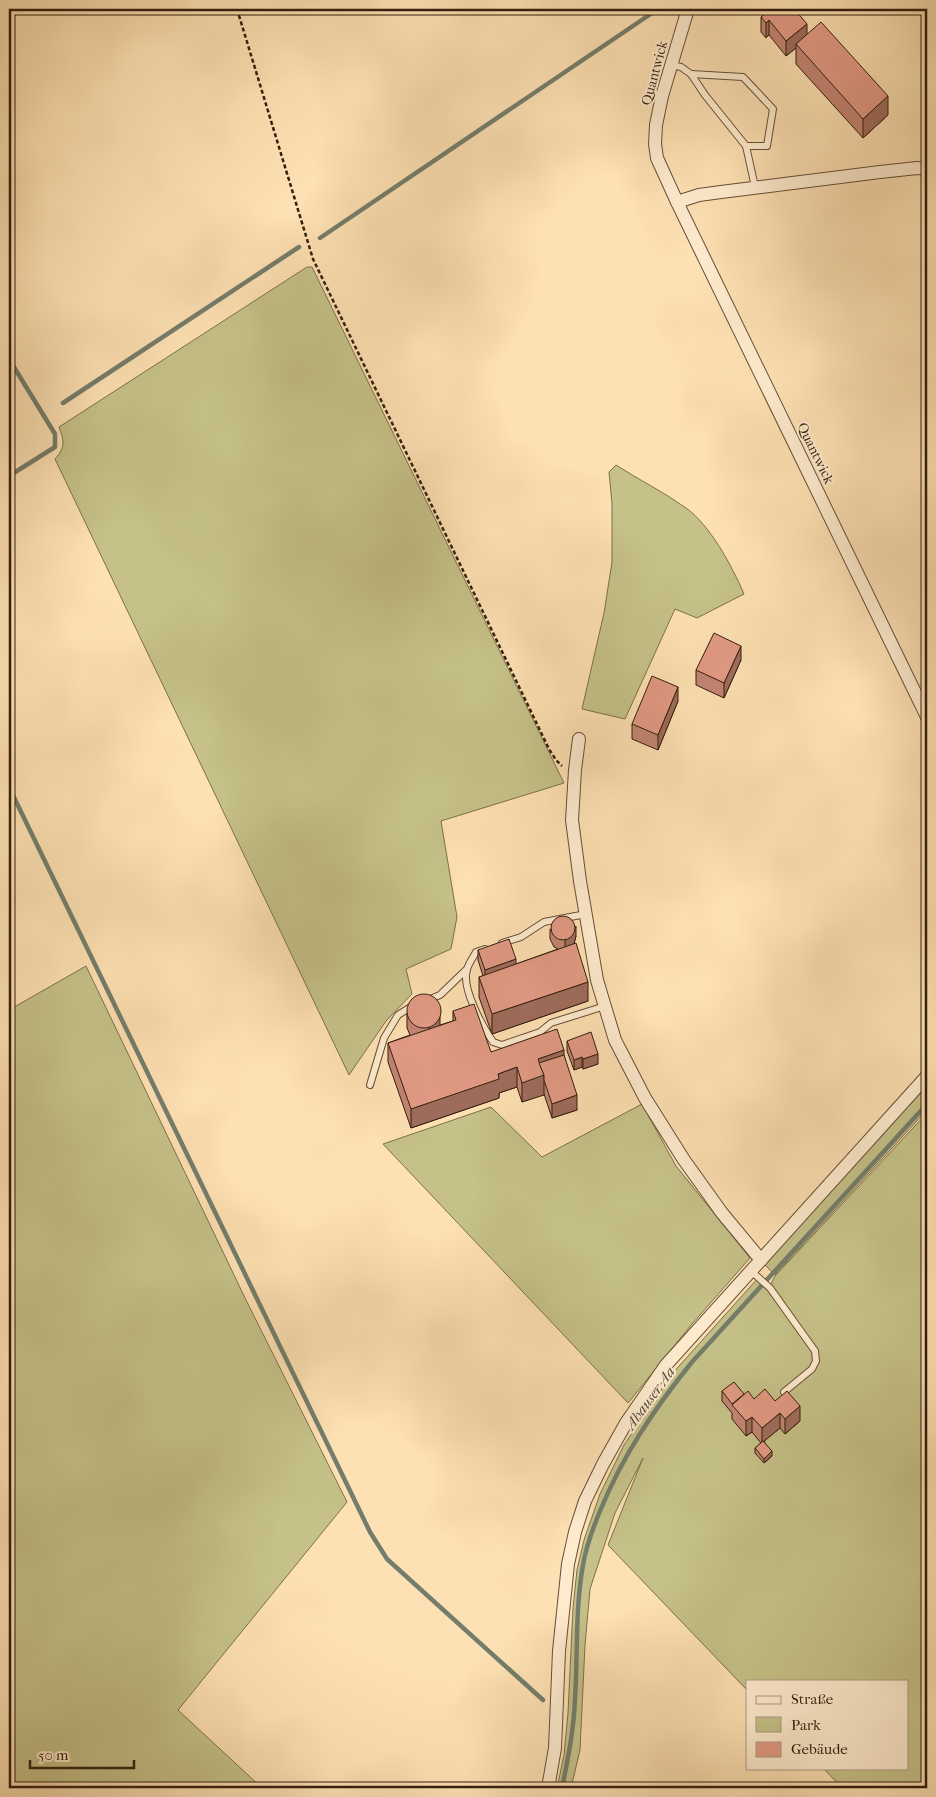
<svg xmlns="http://www.w3.org/2000/svg" width="936" height="1797" font-family="'IM FELL French Canon',serif">
<rect width="100%" height="100%" fill="#fde0b3"/>
<filter id="stains"><feTurbulence type="fractalNoise" baseFrequency=".004" numOctaves="4"/><feColorMatrix values="0 0 0 0 .2 0 0 0 0 .09 0 0 0 0 .02 0 0 0 .5 -.17"/></filter>
<radialGradient id="worn" r=".72"><stop offset=".6" stop-color="#630" stop-opacity="0"/><stop offset="1" stop-color="#630" stop-opacity=".3"/></radialGradient>
<!-- green -->
<g fill="#c5c188" stroke="#7c704a">
<path d="M307,267H312L564,783L441,821L457,917L451,949L406,969L412,994L386,1021L349,1075L55,459C66,447 64,441 59,427Z"/>
<path d="M616,465C639,480 664,492 686,508C710,525 732,566 744,594L697,618L675,609L625,719L582,709L604,613L612,562V504L609,472Z"/>
<polygon points="86,966 246,1300 347,1502 178,1710 262,1788 9,1788 9,1010"/>
<polygon points="927,1080 927,1110 775,1275 763,1263"/>
<polygon points="642,1104 676,1166 750,1258 692,1324 628,1403 383,1144 491,1107 542,1157"/>
<polygon points="927,1113 927,1788 842,1788 823,1768 907,1768 907,1681 747,1681 747,1690 608,1545 643,1458 615,1513 590,1589 585,1645 580,1750 571,1788 557,1788 564,1755 568,1713 573,1608 577,1570 584,1540 600,1494 624,1445 671,1375 759,1277 769,1288 775,1276"/>
</g>
<g fill="none" stroke-linecap="round" stroke-linejoin="round">
<!-- stream -->
<g stroke="#747d6b" stroke-width="4.5">
<polyline points="698,10 699,9"/>
<polyline points="320,238 658,9"/>
<polyline points="9,359 55,434 55,447 9,476"/>
<polyline points="63,403 299,247"/>
<polyline points="9,787 370,1532 387,1559 543,1700"/>
<path d="M562,1788C568,1758 574,1729 575,1698C578,1654 575,1609 583,1565C586,1546 593,1528 600,1511C623,1455 654,1409 692,1362L927,1104"/>
</g>
<defs>
<g id="service">
<polyline points="672,65 681,67 691,74 705,95 746,146 755,187"/>
<polyline points="691,74 743,77 773,109 767,146 746,146"/>
<polyline points="502,943 521,937 544,922 586,914"/>
<path d="M485,949L476,952C473,958 468,964 467,970C461,988 483,1027 493,1042L502,1045L540,1032L551,1023L605,1006"/>
<polyline points="428,1000 440,995 466,970"/>
<polyline points="370,1085 384,1038 398,1015 414,1005"/>
<polyline points="751,1271 770,1288 815,1351 816,1361 812,1369 784,1392"/>
</g>
<g id="minor">
<polyline points="688,9 662,96 656,125 655,144 657,158 677,202 927,717"/>
<polyline points="677,202 699,195 721,192 880,172 917,168 927,169"/>
<polyline points="579,739 575,770 572,820 580,881 597,980 615,1040 645,1098 684,1160 722,1213 761,1260"/>
<polyline points="548,1788 555,1748 559,1651 568,1564 575,1532 585,1501 603,1464 626,1423 666,1365 927,1076"/>
</g>
</defs>
<!-- service casing -->
<use href="#service" stroke="#664e36" stroke-width="8"/>
<!-- minor casing -->
<use href="#minor" stroke="#664e36" stroke-width="14"/>
<!-- path -->
<polyline stroke="#331e0d" stroke-width="2.5" stroke-dasharray="4 2.5" stroke-linecap="butt" points="237,9 313,259 549,749 556,760 562,766"/>
<!-- service -->
<use href="#service" stroke="#feebce" stroke-width="6"/>
<!-- minor -->
<use href="#minor" stroke="#feebce" stroke-width="12"/>
</g>
<!-- wall -->
<g fill="#c28472" stroke="#331e0d">
<polygon points="797,13 807,35 888,115 863,138 796,64 796,48 786,56 769,35 766,38 761,32 761,17"/>
<polygon points="741,660 724,698 696,685 696,670"/>
<polygon points="678,701 658,750 632,739 632,724"/>
<polygon points="550,929 576,936 574,943 588,1001 492,1034 479,997 479,977 483,976 478,960 478,950 516,964 558,949 554,947 550,939"/>
<polygon points="453,1011 491,1052 564,1055 577,1110 552,1118 544,1094 522,1102 517,1087 499,1093 499,1098 411,1128 388,1062 388,1043 410,1035 407,1028 407,1013 440,1025 453,1021"/>
<polygon points="567,1041 598,1064 583,1069 582,1067 574,1070 567,1051"/>
<polygon points="722,1391 744,1394 754,1399 775,1401 800,1421 785,1434 780,1428 764,1441 772,1456 764,1463 755,1453 755,1448 761,1443 752,1432 746,1436 732,1419 732,1413 722,1401"/>
</g>
<!-- shaded-wall -->
<g fill="#9e6c5c" stroke="#331e0d">
<polygon points="769,20 769,35 766,38 766,23"/>
<polygon points="807,24 807,39 796,44 796,48 786,56 786,41"/>
<polygon points="888,96 888,115 863,138 863,119"/>
<polygon points="741,646 741,660 724,698 724,683"/>
<polygon points="678,687 678,701 658,750 658,735"/>
<polygon points="576,926 576,936 574,944 565,951 565,941"/>
<polygon points="516,959 516,969 485,980 485,970"/>
<polygon points="588,982 588,1001 492,1034 492,1014"/>
<polygon points="440,1007 440,1032 429,1042 429,1027"/>
<polygon points="564,1050 564,1069 544,1076 544,1095 522,1102 522,1083 538,1059"/>
<polygon points="598,1054 598,1064 583,1069 583,1059"/>
<polygon points="582,1057 582,1067 574,1070 574,1060"/>
<polygon points="517,1067 517,1087 499,1093 499,1098 411,1128 411,1109 498,1074"/>
<polygon points="577,1095 577,1110 552,1118 552,1104"/>
<polygon points="800,1406 800,1421 785,1434 785,1419"/>
<polygon points="780,1413 780,1428 762,1443 762,1428"/>
<polygon points="752,1417 752,1432 746,1436 746,1421"/>
<polygon points="772,1451 772,1456 764,1463 764,1459"/>
</g>
<!-- building -->
<g fill="#e29a84" stroke="#331e0d">
<polygon points="771,9 796,9 797,10 796,11 807,24 786,41 769,20 766,23 761,17"/>
<polygon points="821,22 888,96 863,119 796,44"/>
<polygon points="714,633 741,646 724,683 696,670"/>
<polygon points="652,676 678,687 658,735 632,724"/>
<circle cx="563" cy="928" r="12"/>
<polygon points="509,939 516,959 485,970 478,950"/>
<polygon points="576,943 588,982 492,1014 479,977"/>
<circle cx="424" cy="1011" r="17"/>
<polygon points="474,1004 491,1052 557,1029 564,1050 538,1059 544,1075 522,1083 517,1067 498,1074 499,1079 411,1109 388,1043 456,1020 453,1011"/>
<polygon points="591,1032 598,1054 583,1059 582,1057 574,1060 567,1041"/>
<polygon points="564,1055 577,1095 552,1104 544,1080 544,1075 539,1063"/>
<polygon points="734,1382 744,1394 732,1404 722,1391"/>
<polygon points="765,1389 775,1401 787,1391 800,1406 785,1419 780,1413 762,1428 752,1417 746,1421 732,1405 748,1391 754,1399"/>
<polygon points="763,1441 772,1451 764,1459 755,1448"/>
</g>
<g text-anchor="middle" stroke-width="4" stroke-linejoin="round" paint-order="stroke">
<!-- street labels -->
<g font-size="14" fill="#331e0d" stroke="#feebce">
<text transform="translate(654 73) rotate(-75)" y="5">Quantwick</text>
<text transform="translate(816 453) rotate(64)" y="5">Quantwick</text>
</g>
<!-- water labels -->
<g font-size="15" font-style="italic" fill="#544e3c" stroke="#feebce">
<text transform="translate(650 1398) rotate(-54)" y="5">Ahauser Aa</text>
</g>
</g>
<!-- margin -->
<rect width="936" height="1797" fill="none" stroke="#fde0b3" stroke-width="30"/>
<rect x="10" y="10" width="916" height="1777" fill="none" stroke="#331e0d" stroke-width="2.5"/>
<rect x="15" y="15" width="906" height="1767" fill="none" stroke="#331e0d"/>
<!-- legend -->
<rect x="746" y="1680" width="162" height="90" fill="#feebce" stroke="#ad9981"/>
<rect x="756" y="1696" width="25" height="8" fill="#feebce" stroke="#ad9981"/>
<text x="791" y="1704" font-size="15" fill="#331e0d">Straße</text>
<rect x="756" y="1717" width="25" height="15" fill="#c5c188" stroke="#ad9981"/>
<text x="791" y="1730" font-size="15" fill="#331e0d">Park</text>
<rect x="756" y="1742" width="25" height="15" fill="#e29a84" stroke="#ad9981"/>
<text x="791" y="1754" font-size="15" fill="#331e0d">Gebäude</text>
<!-- scale -->
<path d="M30 1760v8h104v-8" fill="none" stroke="#331e0d" stroke-width="2.5"/>
<text x="38" y="1760" font-size="15" fill="#331e0d" stroke="#feebce" stroke-width="4" paint-order="stroke">50 m</text>
<rect width="100%" height="100%" filter="url(#stains)"/>
<rect width="100%" height="100%" fill="url(#worn)"/>
</svg>
